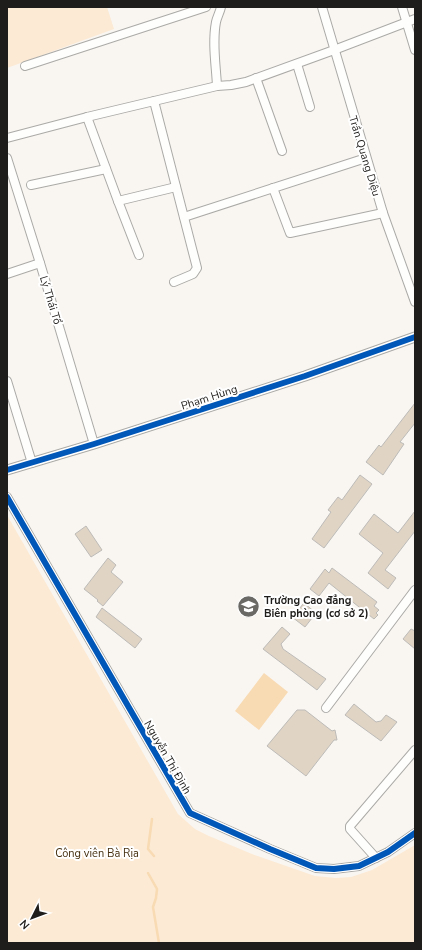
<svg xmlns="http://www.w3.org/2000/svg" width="422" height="950" font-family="'Nunito Sans',sans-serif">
<rect width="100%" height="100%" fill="#f9f6f2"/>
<!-- green -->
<g fill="#fcead4">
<polygon points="7,7 107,7 114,29 7,68"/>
<polygon points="7,515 178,814 195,829 209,836 252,854 315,876 336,878 351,877 372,870 415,845 415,943 7,943"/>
</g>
<!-- water -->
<polygon fill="#f8dab3" points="264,673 288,692 259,730 235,711"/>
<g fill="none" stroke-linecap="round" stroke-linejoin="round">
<!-- stream -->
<g stroke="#f8dab3" stroke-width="2.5">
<polyline points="152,819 148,849 154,856"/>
<polyline points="148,873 157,889 156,898 153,907 159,943"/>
</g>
</g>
<!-- building -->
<g fill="#e0d4c5" stroke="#bdbbb8">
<polygon points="415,403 415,423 400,442 404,444 383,475 366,462 379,445 381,447"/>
<polygon points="360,475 372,484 324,548 312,539 331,512 328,510 338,497 342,500"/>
<polygon points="415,511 415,531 385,570 396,578 388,589 368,573 383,553 359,534 374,514 398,533"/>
<polygon points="86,526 102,550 91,557 75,534"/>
<polygon points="108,558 116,565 111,572 123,582 103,606 97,601 98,600 84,589"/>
<polygon points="332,568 377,602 374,606 379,610 376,613 378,615 374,619 329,583 319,596 310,589 325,569 329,573"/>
<polygon points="304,603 316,613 305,627 292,617"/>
<polygon points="102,608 142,639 135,648 96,617"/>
<polygon points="282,627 290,634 281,644 283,649 326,679 317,690 263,649"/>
<polygon points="411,629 415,631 415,649 403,639"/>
<polygon points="354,704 376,722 381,721 386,715 397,722 381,741 345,715"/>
<polygon points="297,710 305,710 332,731 335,730 337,740 334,740 306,776 267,746"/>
</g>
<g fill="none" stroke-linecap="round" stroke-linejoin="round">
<defs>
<g id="minor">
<polyline points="322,7 383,213 415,302"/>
<polyline points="402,7 415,50"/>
<polyline points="297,64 310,107"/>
<polyline points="25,66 206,7"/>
<polyline points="256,78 282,151"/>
<path d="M217,86C216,65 212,43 216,22C217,17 220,12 221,7"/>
<polyline points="154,101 197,268 193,274 174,282"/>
<polyline points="87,117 118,201 139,255"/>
<polyline points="7,138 87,117 217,86 231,85 246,82 334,50 415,19"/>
<polyline points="7,158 40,263 94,444"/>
<polyline points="31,185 106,169"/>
<polyline points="273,188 290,233 383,213"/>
<polyline points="118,201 176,187"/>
<polyline points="184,217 366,158"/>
<polyline points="7,274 40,263"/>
<polyline points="7,381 32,463"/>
<polyline points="7,497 190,813 270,849 316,868 334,869 359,866 388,852 415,833"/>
<polyline points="326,708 415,590"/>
<polyline points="376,858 350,829 350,826 415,750"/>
</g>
<polyline id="tertiary" points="7,470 94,444 305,376 415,337"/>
</defs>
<!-- minor casing -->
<use href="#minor" stroke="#abaaa7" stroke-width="10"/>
<!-- tertiary casing -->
<use href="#tertiary" stroke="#abaaa7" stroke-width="11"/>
<!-- minor -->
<use href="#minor" stroke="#fefefd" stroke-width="8"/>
<!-- tertiary -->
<use href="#tertiary" stroke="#fefefd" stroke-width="9"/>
<defs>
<g id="cycleway">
<polyline points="7,470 94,444 305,376 415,337"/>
<polyline points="7,497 190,813 270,849 316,868 334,869 359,866 388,852 415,833"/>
</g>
</defs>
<!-- cycleway casing -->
<use href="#cycleway" stroke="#fff" stroke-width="8"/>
<!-- cycleway -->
<use href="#cycleway" stroke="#0057b8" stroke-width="6"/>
</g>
<!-- icons -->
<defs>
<symbol id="university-disc" viewBox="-11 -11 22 22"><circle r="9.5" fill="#6b6966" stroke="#fff"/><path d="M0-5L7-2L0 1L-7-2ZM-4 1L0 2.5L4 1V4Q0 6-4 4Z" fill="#fff"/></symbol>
</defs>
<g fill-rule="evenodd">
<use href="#university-disc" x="236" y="594" width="25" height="25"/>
</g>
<g text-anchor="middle" stroke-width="4" stroke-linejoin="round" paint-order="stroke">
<!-- street labels -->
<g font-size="11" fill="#1f1d1b" stroke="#fff">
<text transform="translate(365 156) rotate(73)" y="4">Trần Quang Diệu</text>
<text transform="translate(51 300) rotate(73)" y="4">Lý Thái Tổ</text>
<text transform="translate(209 397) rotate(-18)" y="4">Phạm Hùng</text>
<text transform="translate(168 757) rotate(60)" y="4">Nguyễn Thị Định</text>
</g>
<!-- poi labels -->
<g font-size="11" font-weight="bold" fill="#1f1d1b" stroke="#fff" text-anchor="start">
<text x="264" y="604">Trường Cao đẳng<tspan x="264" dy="13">Biên phòng (cơ sở 2)</tspan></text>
</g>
<!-- park labels -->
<g font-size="11" fill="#453011" stroke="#fff">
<text x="97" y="857">Công viên Bà Rịa</text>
</g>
</g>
<!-- border -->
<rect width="422" height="950" fill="none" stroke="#1f1d1b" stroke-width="16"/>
<!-- north arrow -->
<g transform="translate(32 918) rotate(228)" stroke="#ffffff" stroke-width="3" paint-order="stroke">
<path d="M0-3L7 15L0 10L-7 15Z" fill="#1f1d1b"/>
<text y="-6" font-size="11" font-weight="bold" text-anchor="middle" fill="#1f1d1b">N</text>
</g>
</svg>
